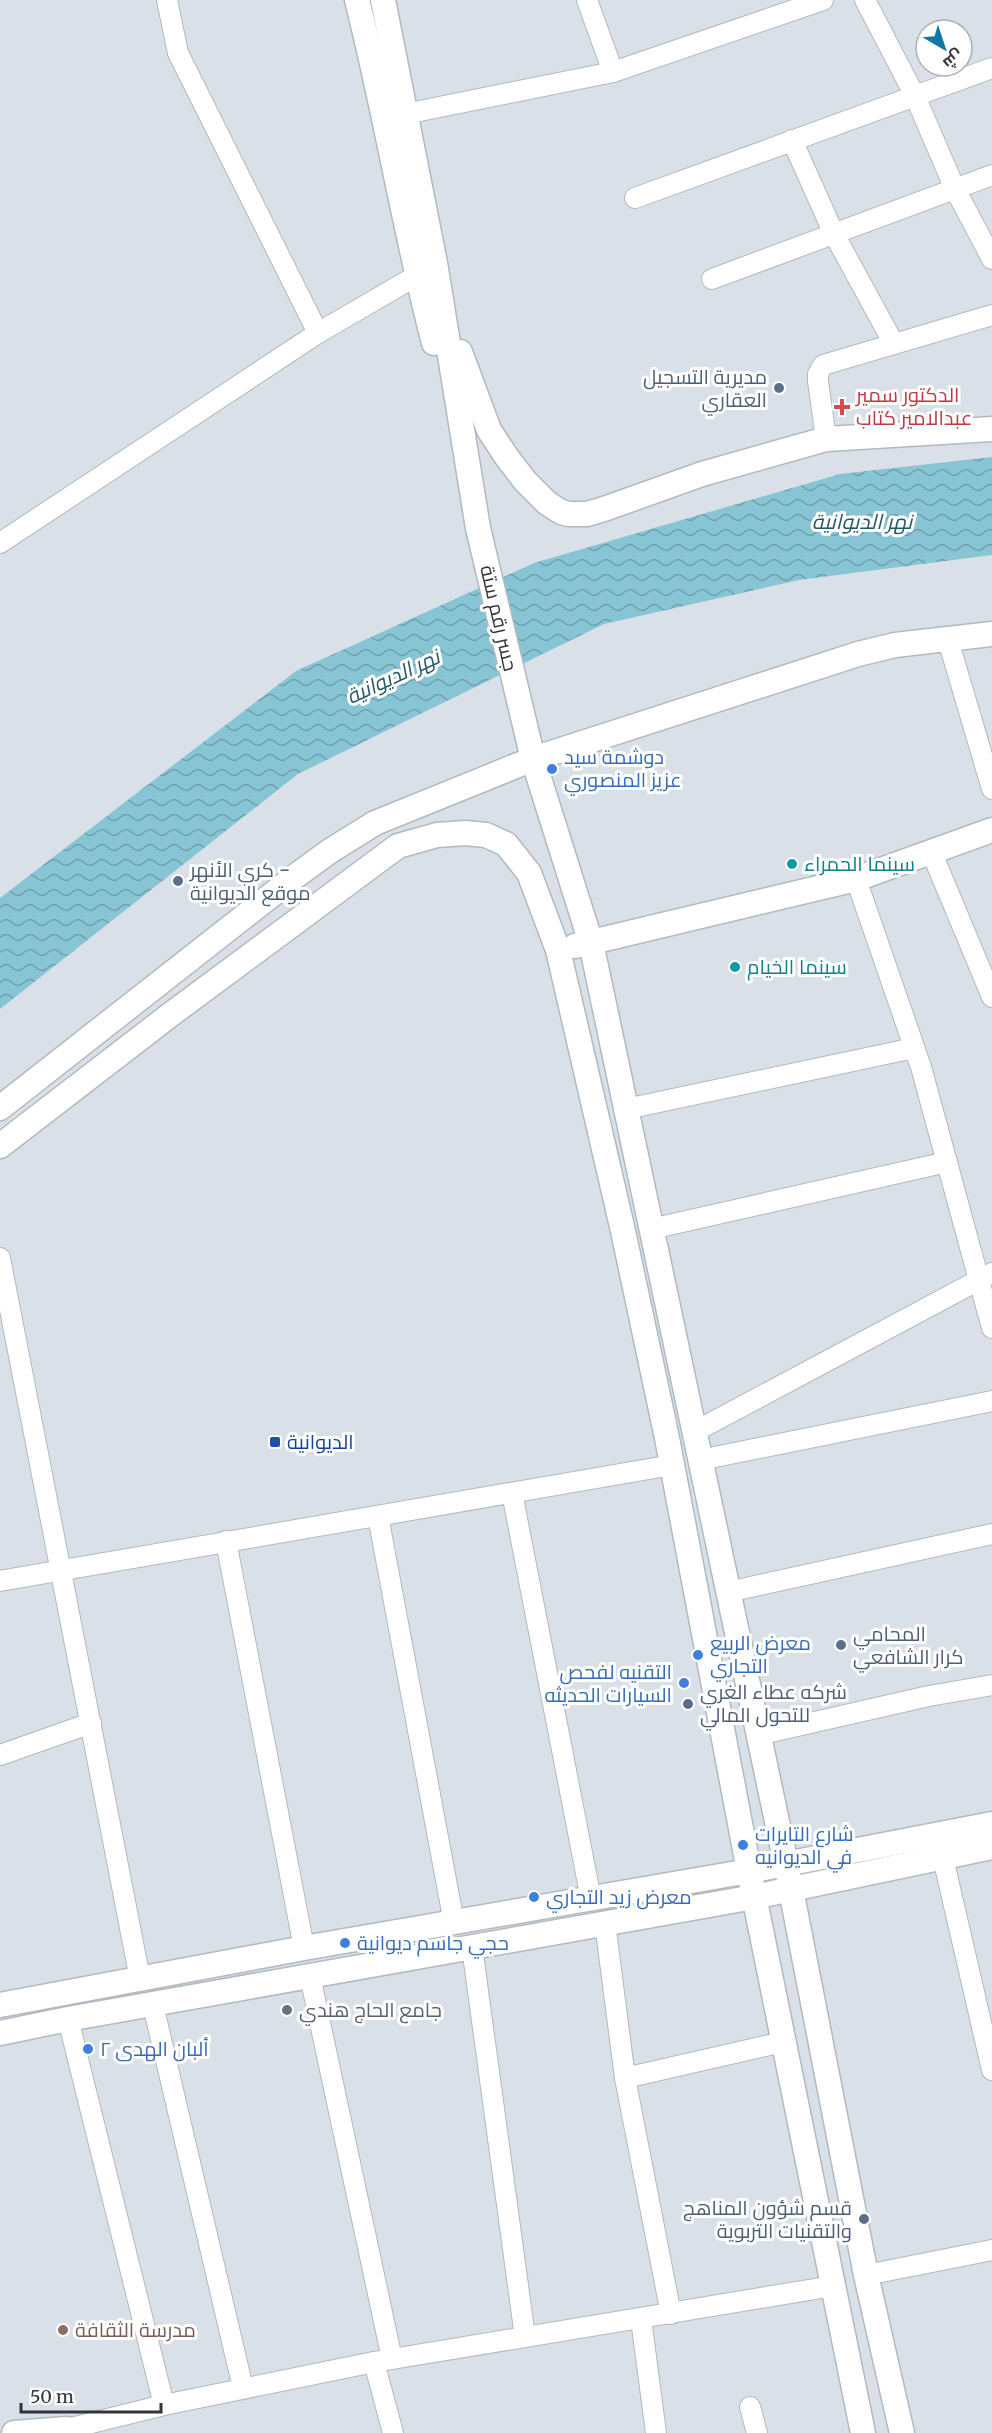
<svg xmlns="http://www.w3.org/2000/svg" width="992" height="2433" font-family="Merriweather,Cairo,serif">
<defs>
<pattern id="water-waves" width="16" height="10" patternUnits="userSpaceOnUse" patternTransform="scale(1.5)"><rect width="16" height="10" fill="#87c5d4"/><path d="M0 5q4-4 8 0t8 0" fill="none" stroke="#6fa1ad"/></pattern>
</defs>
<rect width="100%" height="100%" fill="#d9e0e8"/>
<!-- water -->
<polygon fill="url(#water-waves)" points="992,457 992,555 799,580 604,624 298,774 0,1009 0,898 296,671 534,563 840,474"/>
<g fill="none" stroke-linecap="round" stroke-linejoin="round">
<defs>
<g id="minor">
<polyline points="167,0 178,53 318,333"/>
<polyline points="587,0 613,72"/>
<polyline points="865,0 915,96 955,189 992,259"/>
<polyline points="405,114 613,72 823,0"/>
<polyline points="792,140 834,234 894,344"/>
<polyline points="635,198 992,68"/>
<polyline points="712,279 992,175"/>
<polyline points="826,439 818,381 818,374 823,365 992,315"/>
<polyline points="0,543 318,333 416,276"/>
<polyline points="948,640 992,789"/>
<polyline points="931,851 992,997"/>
<polyline points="856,879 921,1067 992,1328"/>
<polyline points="626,1109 914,1048"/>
<polyline points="651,1229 947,1162"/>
<polyline points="0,1258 140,1979"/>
<polyline points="694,1432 992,1273"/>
<polyline points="700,1460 992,1401"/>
<polyline points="512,1493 591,1899"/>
<polyline points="378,1516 454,1923"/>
<polyline points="226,1541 304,1948"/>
<polyline points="0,1581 672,1465"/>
<polyline points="728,1592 992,1534"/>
<polyline points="758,1735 929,1696 992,1685"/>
<polyline points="0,1755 91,1723"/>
<polyline points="943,1858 992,2070"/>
<polyline points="605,1923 625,2078 671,2314"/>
<polyline points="472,1947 525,2337"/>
<polyline points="310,1976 392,2359"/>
<polyline points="153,2005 243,2388"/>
<polyline points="68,2019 164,2405"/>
<polyline points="625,2078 783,2042"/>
<polyline points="866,2275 992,2250"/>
<polyline points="641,2319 656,2433"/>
<polyline points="374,2362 393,2433"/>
<polyline points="750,2407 757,2433"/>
<polyline points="55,2432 164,2405 374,2362 833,2286"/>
</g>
<g id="major">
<path d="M357,0C386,114 404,229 434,343"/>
<polyline points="383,0 435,263 478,528 533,759 591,943 786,1864 866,2275 902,2433"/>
<polyline points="460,352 489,430 506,456 525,481 547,503 561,512 569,514 587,514 604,509 702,474 826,439 992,429"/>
<polyline points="575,946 856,879 992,830"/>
<polyline points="0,1108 297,875 330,851 375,823 533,759 858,654 895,645 992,634"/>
<polyline points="0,1146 170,1015 398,846 437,835 465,833 486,835 506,844 529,873 558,950 623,1231 667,1438 749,1871 863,2433"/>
<polyline points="0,2005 304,1948 749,1871 992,1824"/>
<polyline points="0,2033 68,2019 754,1897 992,1847"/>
<polyline points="14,2433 67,2429"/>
</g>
</defs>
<!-- minor casing -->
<use href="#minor" stroke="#b2b9c0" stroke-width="22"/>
<!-- major casing -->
<use href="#major" stroke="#b2b9c0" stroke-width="27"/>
<!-- minor -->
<use href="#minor" stroke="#fff" stroke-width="20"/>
<!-- major -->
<use href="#major" stroke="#fff" stroke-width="24"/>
</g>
<!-- markers -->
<g fill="#5c6f8a" stroke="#fff" stroke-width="2">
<circle cx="779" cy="388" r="6"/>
<circle cx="178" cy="881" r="6"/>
<circle cx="841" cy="1645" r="6"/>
<circle cx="688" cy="1704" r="6"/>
<circle cx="864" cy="2219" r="6"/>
</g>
<path fill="#e0444e" stroke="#fff" stroke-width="2" d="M839 398h6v6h6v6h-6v6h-6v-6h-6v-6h6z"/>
<g fill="#3f7fe0" stroke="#fff" stroke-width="2">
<circle cx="552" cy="769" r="6"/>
<circle cx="698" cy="1655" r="6"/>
<circle cx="684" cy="1683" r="6"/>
<circle cx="743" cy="1845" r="6"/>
<circle cx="534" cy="1897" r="6"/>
<circle cx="345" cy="1943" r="6"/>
<circle cx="88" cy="2049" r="6"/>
</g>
<g fill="#0f9aa8" stroke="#fff" stroke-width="2">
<circle cx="792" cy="864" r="6"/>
<circle cx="735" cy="967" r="6"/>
</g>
<rect fill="#1a4fb4" stroke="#fff" stroke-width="2" x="269" y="1436" width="12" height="12" rx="3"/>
<circle fill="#6b7280" stroke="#fff" stroke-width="2" cx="287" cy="2010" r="6"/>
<circle fill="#8d6e63" stroke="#fff" stroke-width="2" cx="63" cy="2330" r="6"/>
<g text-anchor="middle" stroke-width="6" stroke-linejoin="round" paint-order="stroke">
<!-- service labels -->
<g font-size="20" fill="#4e5e75" stroke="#fff" text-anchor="start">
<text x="767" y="384" text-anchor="end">مديرية التسجيل<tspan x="767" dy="23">العقاري</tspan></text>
<text x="190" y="877">كري الأنهر -<tspan x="190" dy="23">موقع الديوانية</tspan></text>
<text x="853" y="1641">المحامي<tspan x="853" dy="23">كرار الشافعي</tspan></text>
<text x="700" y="1699">شركه عطاء الغري<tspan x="700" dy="23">للتحول المالي</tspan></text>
<text x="852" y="2215" text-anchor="end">قسم شؤون المناهج<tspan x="852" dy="23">والتقنيات التربوية</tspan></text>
</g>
<!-- health labels -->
<g font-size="20" fill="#be3a42" stroke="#fff" text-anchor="start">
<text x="856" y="402">الدكتور سمير<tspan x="856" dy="23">عبدالامير كتاب</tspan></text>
</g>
<!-- street labels -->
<g font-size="20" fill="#333538" stroke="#fff">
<text transform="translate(499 618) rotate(77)" y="7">جسر رقم ستة</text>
</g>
<!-- shop labels -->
<g font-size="20" fill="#366cbe" stroke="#fff" text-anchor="start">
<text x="564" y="764">دوشمة سيد<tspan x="564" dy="23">عزيز المنصوري</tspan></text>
<text x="710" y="1650">معرض الربيع<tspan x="710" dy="23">التجاري</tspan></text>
<text x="672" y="1679" text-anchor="end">التقنيه لفحص<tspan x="672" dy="23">السيارات الحديثه</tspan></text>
<text x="755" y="1841">شارع التايرات<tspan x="755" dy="23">في الديوانيه</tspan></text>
<text x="546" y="1904">معرض زيد التجاري</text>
<text x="357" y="1950">حجي جاسم ديوانية</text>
<text x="100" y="2056">ألبان الهدى ٢</text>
</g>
<!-- culture labels -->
<g font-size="20" fill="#0d838f" stroke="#fff" text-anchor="start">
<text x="804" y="871">سينما الحمراء</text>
<text x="747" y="974">سينما الخيام</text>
</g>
<!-- transit labels -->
<g font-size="20" fill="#164399" stroke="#fff" text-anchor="start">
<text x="287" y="1449">الديوانية</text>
</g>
<!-- worship labels -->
<g font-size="20" fill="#5b616d" stroke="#fff" text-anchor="start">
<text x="299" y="2017">جامع الحاج هندي</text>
</g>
<!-- education labels -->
<g font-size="20" fill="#785e54" stroke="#fff" text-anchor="start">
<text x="75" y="2337">مدرسة الثقافة</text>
</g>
<!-- water labels -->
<g font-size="21" font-style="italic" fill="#245863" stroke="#fff">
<text x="862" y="529">نهر الديوانية</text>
<text transform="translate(393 677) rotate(-25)" y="7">نهر الديوانية</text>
</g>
</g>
<!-- north arrow -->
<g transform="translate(944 48) rotate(141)"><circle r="28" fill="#ffffff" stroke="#adaeaf" stroke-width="1.5"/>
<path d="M0-4.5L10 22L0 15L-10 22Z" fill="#1375a2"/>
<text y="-9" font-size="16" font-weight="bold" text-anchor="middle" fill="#333538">ش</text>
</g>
<!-- scale -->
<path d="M21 2403v9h140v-9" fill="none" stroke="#333538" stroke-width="3"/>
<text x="30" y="2403" font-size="18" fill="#333538" stroke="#ffffff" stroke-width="4.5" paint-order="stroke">50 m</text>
</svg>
